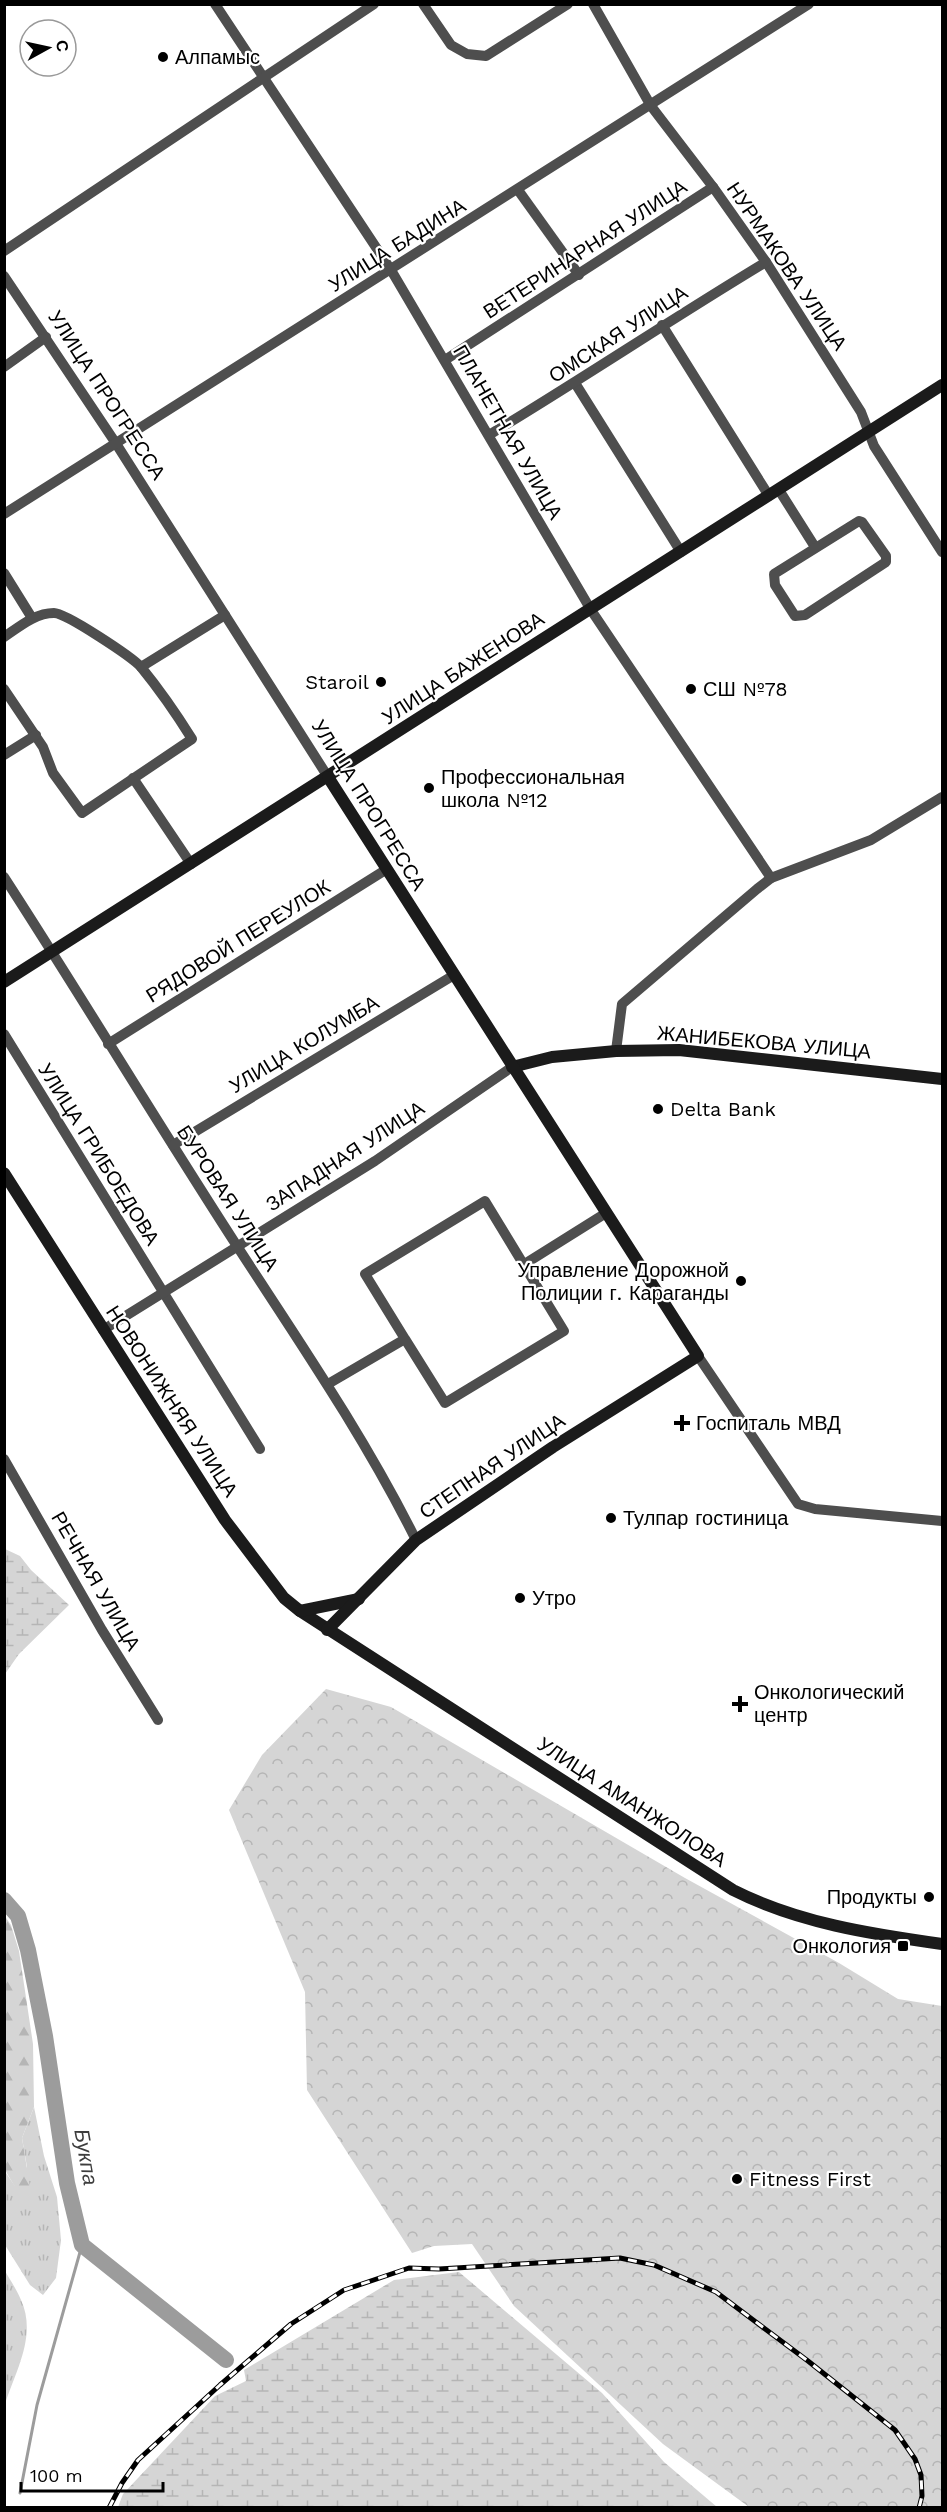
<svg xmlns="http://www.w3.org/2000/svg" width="947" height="2512" font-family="'Work Sans',sans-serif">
<defs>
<pattern id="grass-tufts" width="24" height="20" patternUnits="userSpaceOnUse" patternTransform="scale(1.5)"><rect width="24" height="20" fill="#d5d5d5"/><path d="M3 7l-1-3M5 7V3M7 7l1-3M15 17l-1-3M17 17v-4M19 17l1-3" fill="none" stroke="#b5b5b5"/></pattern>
<pattern id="forest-firs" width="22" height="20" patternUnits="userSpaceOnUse" patternTransform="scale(1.5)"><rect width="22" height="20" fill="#d5d5d5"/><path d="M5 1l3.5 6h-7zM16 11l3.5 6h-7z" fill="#b5b5b5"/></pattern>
<pattern id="wetland-marsh" width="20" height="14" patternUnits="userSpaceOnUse" patternTransform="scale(1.5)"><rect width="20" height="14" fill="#d5d5d5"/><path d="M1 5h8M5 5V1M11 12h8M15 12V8" fill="none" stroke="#b5b5b5"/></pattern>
<pattern id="park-crowns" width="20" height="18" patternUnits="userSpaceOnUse" patternTransform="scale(1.5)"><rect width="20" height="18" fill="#d5d5d5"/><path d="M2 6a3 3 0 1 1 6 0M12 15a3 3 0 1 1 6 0" fill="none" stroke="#b5b5b5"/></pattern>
</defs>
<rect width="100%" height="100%" fill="#fff"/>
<!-- grass -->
<g fill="url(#grass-tufts)">
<polygon points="34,2107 44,2156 57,2197 61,2240 56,2278 43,2295 30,2285 5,2245 4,2170 15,2186 27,2167 22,2138"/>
<path d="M5,2271C10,2280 17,2290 21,2300C37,2335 16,2370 5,2404Z"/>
</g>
<!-- forest -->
<polygon fill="url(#forest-firs)" points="4,1915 11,1925 19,1951 33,2044 34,2107 22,2138 30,2187 15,2187 5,2170"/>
<!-- wetland -->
<g fill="url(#wetland-marsh)">
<polygon points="5,1549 20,1556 31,1570 69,1605 19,1654 5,1674"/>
<polygon points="459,2272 602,2393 664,2462 717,2507 118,2507 123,2494 215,2396 246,2381 244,2370 394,2280"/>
</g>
<!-- park -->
<polygon fill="url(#park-crowns)" points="326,1689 391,1707 685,1878 839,1963 898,1999 942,2006 942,2507 749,2507 663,2444 514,2306 472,2244 434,2246 412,2253 307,2090 305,1992 229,1810 262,1755"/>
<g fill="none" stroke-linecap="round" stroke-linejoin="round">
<!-- stream -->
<polyline stroke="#9c9c9c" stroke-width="3" points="20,2493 37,2405 82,2245"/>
<!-- river -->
<polyline stroke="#9c9c9c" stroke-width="16" points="4,1900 18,1916 28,1950 45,2036 67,2183 82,2245 226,2360"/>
<!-- street -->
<g stroke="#4e4e4e" stroke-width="10">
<polyline points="215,4 391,270 591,610 771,878"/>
<polyline points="423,4 451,45 467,54 486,56 568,4"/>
<polyline points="593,4 651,106 713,187 766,262 861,412 874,446 942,552"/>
<polyline points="518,190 579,275"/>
<polyline points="4,251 374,4"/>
<polyline points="4,276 115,442 328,777"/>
<polyline points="662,325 769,496"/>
<polyline points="445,360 713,187"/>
<polyline points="4,367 46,337"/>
<polyline points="575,383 681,552"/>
<path d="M489,435C582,379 673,318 766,262"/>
<polyline points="779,490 815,547"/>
<polyline points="4,514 809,4"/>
<polygon points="859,521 862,522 886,556 886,562 805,615 795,616 775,585 774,574"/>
<polyline points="4,573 32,618"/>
<path d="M4,637C19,627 35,613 54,613C66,613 132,657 141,667C159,689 177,715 192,739L82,813L53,773L43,747L4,689"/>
<polyline points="141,667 225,615"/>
<polyline points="4,755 36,735"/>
<polyline points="133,778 191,864"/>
<path d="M4,877C83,999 158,1124 237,1246C300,1343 364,1436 416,1540"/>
<polyline points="4,1034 260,1449"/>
<polyline points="108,1044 387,869"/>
<polyline points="616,1051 622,1004 757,889 771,878 871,840 942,797"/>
<polyline points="173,1145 454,975"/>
<polyline points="523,1265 606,1213"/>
<polyline points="103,1330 375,1161 512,1067"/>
<polyline points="698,1356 798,1504 815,1509 942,1521"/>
<polyline points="328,1384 405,1339 445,1403 564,1331 485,1201 365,1274 405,1339"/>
<polyline points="4,1459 102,1630 158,1720"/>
</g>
<!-- secondary -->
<g stroke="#1b1b1b" stroke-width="12">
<polyline points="4,982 942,385"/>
<polyline points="512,1067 552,1057 616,1051 679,1050 942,1079"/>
<path d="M4,1173L225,1520L284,1598L300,1611L733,1890C798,1923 871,1934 942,1944"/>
<polyline points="300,1611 359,1599"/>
<polyline points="327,1630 416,1540 553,1447 698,1356 328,777"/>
</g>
<defs>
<polyline id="rail" points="109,2508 122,2483 138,2460 220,2385 291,2324 344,2290 409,2268 439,2269 620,2258 654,2265 716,2292 808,2361 895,2430 915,2459 921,2475 922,2496 919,2508"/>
</defs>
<!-- rail casing -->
<use href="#rail" stroke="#000" stroke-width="5"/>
<!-- rail -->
<use href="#rail" stroke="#fff" stroke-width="3" stroke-dasharray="9" stroke-linecap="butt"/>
</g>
<!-- markers -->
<g fill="#000" stroke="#fff" stroke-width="2">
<circle cx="163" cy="57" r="6"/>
<circle cx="381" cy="682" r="6"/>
<circle cx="691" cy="689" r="6"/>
<circle cx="429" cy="788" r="6"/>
<circle cx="658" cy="1109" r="6"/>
<circle cx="741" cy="1281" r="6"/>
<path d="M679 1414h6v6h6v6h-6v6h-6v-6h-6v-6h6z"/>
<circle cx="611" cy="1518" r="6"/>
<circle cx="520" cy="1598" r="6"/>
<path d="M737 1695h6v6h6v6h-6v6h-6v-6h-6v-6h6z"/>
<circle cx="929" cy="1897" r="6"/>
<rect x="897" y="1940" width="12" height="12" rx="3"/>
<circle cx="737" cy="2179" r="6"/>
</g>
<g text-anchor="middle" stroke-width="4.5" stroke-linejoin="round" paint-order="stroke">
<!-- poi labels -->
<g font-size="20" fill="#000" stroke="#fff" text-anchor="start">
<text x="175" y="64">Алпамыс</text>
<text x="369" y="689" text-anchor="end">Staroil</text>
<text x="703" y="696">СШ №78</text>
<text x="441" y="784">Профессиональная<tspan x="441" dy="23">школа №12</tspan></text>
<text x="670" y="1116">Delta Bank</text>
<text x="729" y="1277" text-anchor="end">Управление Дорожной<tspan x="729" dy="23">Полиции г. Караганды</tspan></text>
<text x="696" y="1430">Госпиталь МВД</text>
<text x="623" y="1525">Тулпар гостиница</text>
<text x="532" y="1605">Утро</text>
<text x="754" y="1699">Онкологический<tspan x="754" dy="23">центр</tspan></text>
<text x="917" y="1904" text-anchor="end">Продукты</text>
<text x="891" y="1953" text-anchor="end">Онкология</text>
<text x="749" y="2186">Fitness First</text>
</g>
<!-- street labels -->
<g font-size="20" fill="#000" stroke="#fff">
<text transform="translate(397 245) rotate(-32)" y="7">УЛИЦА БАДИНА</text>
<text transform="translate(585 249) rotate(-33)" y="7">ВЕТЕРИНАРНАЯ УЛИЦА</text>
<text transform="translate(787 266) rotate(56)" y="7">НУРМАКОВА УЛИЦА</text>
<text transform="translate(618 334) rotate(-33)" y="7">ОМСКАЯ УЛИЦА</text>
<text transform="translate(107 395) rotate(57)" y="7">УЛИЦА ПРОГРЕССА</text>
<text transform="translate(508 432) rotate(60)" y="7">ПЛАНЕТНАЯ УЛИЦА</text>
<text transform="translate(463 668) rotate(-33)" y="7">УЛИЦА БАЖЕНОВА</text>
<text transform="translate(369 805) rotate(58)" y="7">УЛИЦА ПРОГРЕССА</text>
<text transform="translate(238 941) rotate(-32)" y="7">РЯДОВОЙ ПЕРЕУЛОК</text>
<text transform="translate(764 1042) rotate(5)" y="7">ЖАНИБЕКОВА УЛИЦА</text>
<text transform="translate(304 1044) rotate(-31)" y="7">УЛИЦА КОЛУМБА</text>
<text transform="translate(99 1154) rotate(58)" y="7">УЛИЦА ГРИБОЕДОВА</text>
<text transform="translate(345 1156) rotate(-33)" y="7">ЗАПАДНАЯ УЛИЦА</text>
<text transform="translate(228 1198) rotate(57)" y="7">БУРОВАЯ УЛИЦА</text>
<text transform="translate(172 1401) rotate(57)" y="7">НОВОНИЖНЯЯ УЛИЦА</text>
<text transform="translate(492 1466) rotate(-34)" y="7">СТЕПНАЯ УЛИЦА</text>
<text transform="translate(96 1581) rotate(60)" y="7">РЕЧНАЯ УЛИЦА</text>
<text transform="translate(632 1802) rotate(33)" y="7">УЛИЦА АМАНЖОЛОВА</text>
</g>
<!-- water labels -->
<g font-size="21" font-style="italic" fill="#3d3d3d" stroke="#fff">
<text transform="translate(86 2157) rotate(80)" y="7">Букпа</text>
</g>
</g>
<!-- border -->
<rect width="947" height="2512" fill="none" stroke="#000000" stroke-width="12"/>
<!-- north arrow -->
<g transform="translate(48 48) rotate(82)"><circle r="28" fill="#ffffff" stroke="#999999" stroke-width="1.5"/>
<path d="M0-4.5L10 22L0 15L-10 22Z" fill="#000000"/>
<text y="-9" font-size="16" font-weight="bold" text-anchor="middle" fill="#000000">С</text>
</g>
<!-- scale -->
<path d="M21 2482v9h142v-9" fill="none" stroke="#000000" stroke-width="3"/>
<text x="30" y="2482" font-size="18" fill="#000000" stroke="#ffffff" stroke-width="4.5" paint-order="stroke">100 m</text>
</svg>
